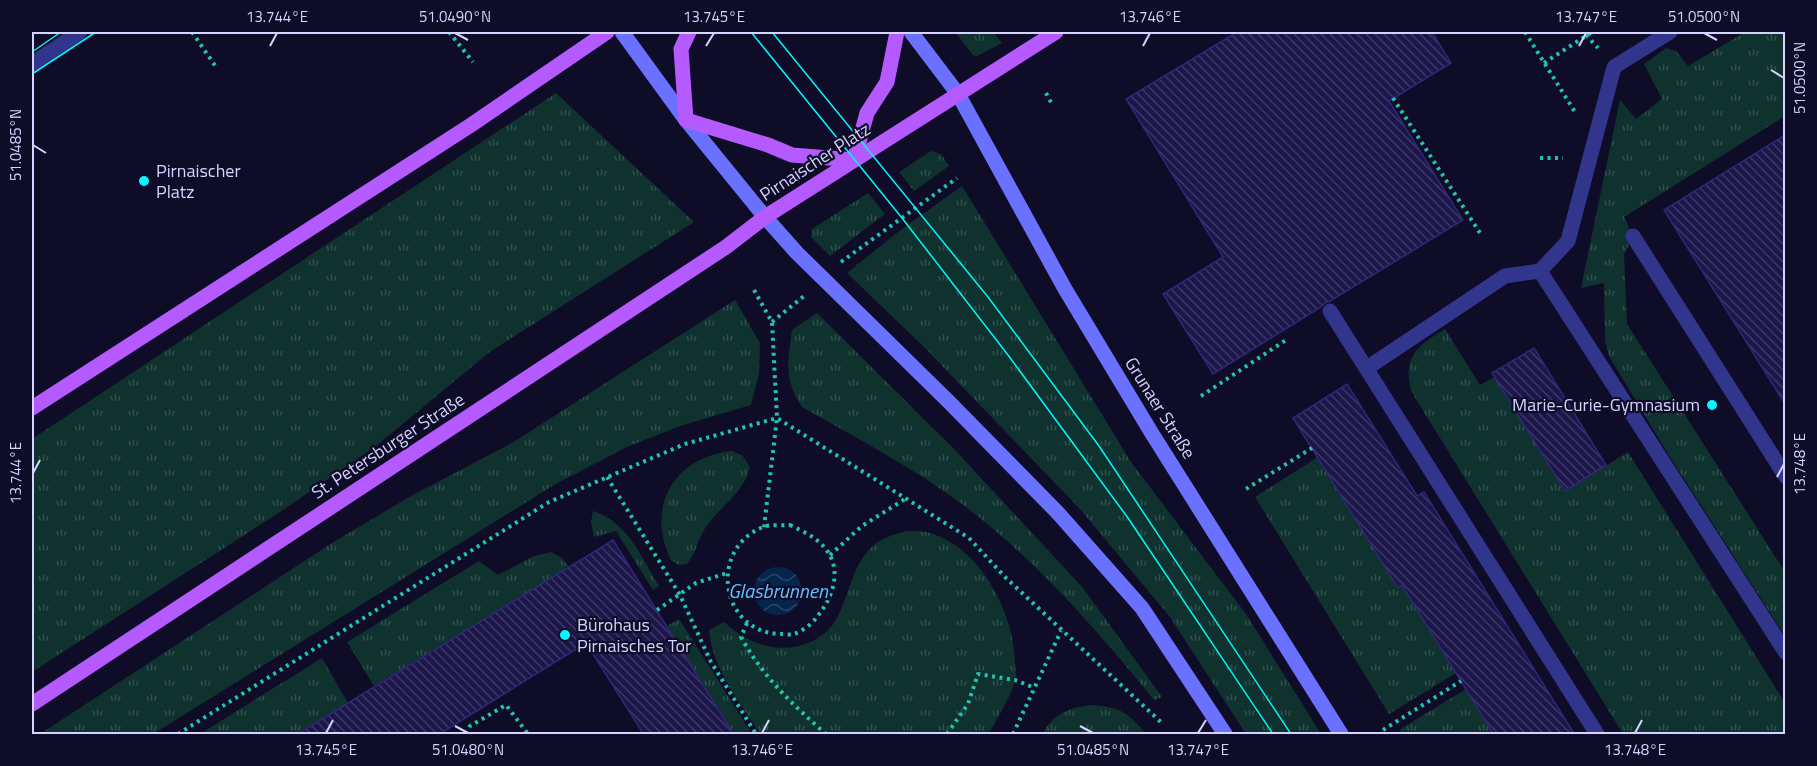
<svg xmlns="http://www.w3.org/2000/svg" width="1817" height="766" font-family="'Titillium Web',sans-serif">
<defs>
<pattern id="grass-tufts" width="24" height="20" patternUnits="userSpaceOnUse" patternTransform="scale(1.5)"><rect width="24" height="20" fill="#0f322e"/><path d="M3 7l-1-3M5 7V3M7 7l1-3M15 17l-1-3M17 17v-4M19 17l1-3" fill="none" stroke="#314f4d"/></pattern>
<pattern id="water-waves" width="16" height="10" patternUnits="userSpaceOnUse" patternTransform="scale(1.5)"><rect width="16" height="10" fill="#06254d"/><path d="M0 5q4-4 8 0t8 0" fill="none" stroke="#294468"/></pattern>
<pattern id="building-back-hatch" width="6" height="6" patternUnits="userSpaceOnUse" patternTransform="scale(1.5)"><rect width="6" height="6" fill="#1d164a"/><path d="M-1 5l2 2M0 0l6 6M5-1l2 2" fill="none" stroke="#3d3765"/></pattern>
</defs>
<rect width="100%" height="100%" fill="#0f0c27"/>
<!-- grass -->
<g fill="url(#grass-tufts)">
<polygon points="955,32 993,32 1002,43 977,56 973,55"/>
<polygon points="1745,32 1785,32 1785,116 1624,217 1633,236 1624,255 1627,324 1785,572 1785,636 1668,454 1609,356 1605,341 1604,283 1581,288 1620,100 1636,119 1662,99 1644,64 1666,48 1676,51 1688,66"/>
<polygon points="556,93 694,222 491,351 376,446 280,512 32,672 32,439"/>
<polygon points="931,151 941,154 949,166 914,191 899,172"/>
<polygon points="962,186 1131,462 1246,614 1321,734 1246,734 1170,617 1080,509 924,347 847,273 898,232"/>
<polygon points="868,193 885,214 830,256 811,237 812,229"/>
<polygon points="735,300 760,343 759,374 751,405 680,426 627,447 554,485 153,734 40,734 332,543 411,496 512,443"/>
<path d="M817,313L955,450L1083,588L1162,697L1154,700C1097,630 1035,559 962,504C912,467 856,438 802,407C783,377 788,363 792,330Z"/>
<path d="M1445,329L1480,385L1494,377L1565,491L1628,452L1785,703V734H1623L1411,391C1403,356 1417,346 1445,329Z"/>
<path d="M732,451L742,455L750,467C744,494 718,507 704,530C697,542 696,553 687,564L679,565L671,560C645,507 674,457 732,451Z"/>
<polygon points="1318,457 1398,588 1402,585 1456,673 1389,714 1255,497"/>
<path d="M593,511C627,521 642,558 659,586L653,590L616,531L594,537L591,522Z"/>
<path d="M907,531C913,531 920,531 926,532C979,544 1014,612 1015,662C1015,667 1017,675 1015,680C1013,693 995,722 989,734H760C740,702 712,669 709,630L724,622C749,645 781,656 813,641C821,636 829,631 834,623C848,601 850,573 867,552C877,539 892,535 907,531Z"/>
<polygon points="551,552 562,558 569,567 374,686 347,642 479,561 498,575 534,556"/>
<polygon points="679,619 752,734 734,734 667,626"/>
<polygon points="322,658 348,703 296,734 200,734"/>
<polygon points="1466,689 1494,734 1402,734 1399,730"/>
<path d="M1092,705C1121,707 1128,713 1146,734H1042C1054,713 1069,708 1092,705Z"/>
</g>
<!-- water -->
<circle fill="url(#water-waves)" cx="778" cy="591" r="24"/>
<!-- building -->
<g fill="url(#building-back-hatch)" stroke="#302679" stroke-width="1.5">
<polygon points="1237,32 1432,32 1451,63 1389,101 1463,220 1330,301 1325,303 1321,307 1213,374 1163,294 1223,257 1126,99"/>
<polygon points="1785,135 1785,404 1664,210"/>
<polygon points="1534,348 1606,465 1565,491 1492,373"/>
<polygon points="1347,384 1417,496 1424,492 1575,735 1494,735 1402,585 1398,588 1293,418"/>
<polygon points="613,540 734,735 644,735 586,643 438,735 296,735"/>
</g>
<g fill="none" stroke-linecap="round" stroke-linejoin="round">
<!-- path -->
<g stroke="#21c5af" stroke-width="4" stroke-dasharray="3 4.5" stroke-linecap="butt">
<polyline points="192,32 216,67"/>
<polyline points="449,32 473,62"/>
<polyline points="1525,32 1575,112"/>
<polyline points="1586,35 1598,48"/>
<polyline points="1544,63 1592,32"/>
<polyline points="1046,93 1053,106"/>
<polyline points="1393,98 1480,233"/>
<polyline points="1540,158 1563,158"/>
<polyline points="841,262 957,178"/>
<polyline points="754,290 772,322 777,418 764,527"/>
<polyline points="772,322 804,296"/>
<polyline points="1201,396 1286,340"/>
<polyline points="607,477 680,595 711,662 756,734"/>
<polyline points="1246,489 1312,448"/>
<path d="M790,525C798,529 807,533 814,538C845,560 837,593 816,618C812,624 801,632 794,634C790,635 784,634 780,634C720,632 708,549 763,527C771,524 782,526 790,525Z"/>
<polyline points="830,555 862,526 905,499"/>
<polyline points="657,610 696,583 727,573"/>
<path d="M747,623L741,637C763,677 793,705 826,734"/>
<polyline points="1383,730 1461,681"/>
<polyline points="178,734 549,502 685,444 777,418 969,538 1006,578 1163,724"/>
<polyline points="466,734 470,726 506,705 528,734"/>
<polyline points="947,734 968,704 978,674 1015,680 1035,688"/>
<polyline points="1013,734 1061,631"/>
</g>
<!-- service -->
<g stroke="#32358c" stroke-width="15">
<polyline points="32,64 80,32"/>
<polyline points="1633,236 1786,477"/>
<polyline points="1540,271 1786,653"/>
<polyline points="1330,311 1597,734"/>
<polyline points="1367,368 1505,276 1540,271 1568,241 1614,67 1670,32"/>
</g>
<!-- secondary -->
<g stroke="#6a71ff" stroke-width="15">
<polyline points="622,32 686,120 765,217 797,253 948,401 1058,513 1142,608 1225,734"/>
<polyline points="911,32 958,94 1065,289 1151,432 1341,734"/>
</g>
<!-- primary -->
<g stroke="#b55aff" stroke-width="15">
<polyline points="689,32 681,49 686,120 768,145 792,155 854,160"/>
<polyline points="854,160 867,113 887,82 897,32"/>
<polyline points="32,408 471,125 607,32"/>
<polyline points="32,704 726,247 765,217 1056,32"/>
</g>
<!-- tram -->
<g stroke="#00f7fe" stroke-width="1.5">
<polyline points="751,32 902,218 1008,355 1128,518 1273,734"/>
<polyline points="772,32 988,297 1099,446 1291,734"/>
<polyline points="32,52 61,32"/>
<polyline points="32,74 96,32"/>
</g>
</g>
<!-- ticks -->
<path fill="none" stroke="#d5d3ff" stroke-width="2" d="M455,33L468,40M1704,33L1717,40M270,46L277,33M706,46L714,33M1143,46L1150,33M1579,46L1586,33M1771,70L1784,78M33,145L46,153M33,473L40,460M1777,477L1784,464M455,726L468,733M1080,726L1093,733M326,733L333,720M762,733L769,720M1198,733L1206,720M1635,733L1642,720"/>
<!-- markers -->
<g fill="#00f7fe" stroke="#0f0c27" stroke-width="2">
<circle cx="144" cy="181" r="6"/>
<circle cx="1712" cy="405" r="6"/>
<circle cx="565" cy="635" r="6"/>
</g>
<g text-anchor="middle" stroke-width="4.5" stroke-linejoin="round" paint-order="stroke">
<!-- street labels -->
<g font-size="18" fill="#d5d3ff" stroke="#0f0c27">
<text transform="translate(815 162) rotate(-33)" y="6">Pirnaischer Platz</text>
<text transform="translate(1160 408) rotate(58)" y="6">Grunaer Straße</text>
<text transform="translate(388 446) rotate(-33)" y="6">St. Petersburger Straße</text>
</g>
<!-- poi labels -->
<g font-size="18" fill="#d5d3ff" stroke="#0f0c27" text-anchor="start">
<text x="156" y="177">Pirnaischer<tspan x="156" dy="21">Platz</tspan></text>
<text x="1700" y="411" text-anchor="end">Marie-Curie-Gymnasium</text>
<text x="577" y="631">Bürohaus<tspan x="577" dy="21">Pirnaisches Tor</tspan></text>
</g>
<!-- water labels -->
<g font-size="20" font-style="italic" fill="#61c1ff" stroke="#0f0c27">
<text x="778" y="598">Glasbrunnen</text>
</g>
</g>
<!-- border -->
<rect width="1817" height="766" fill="none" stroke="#0f0c27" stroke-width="66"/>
<rect x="33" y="33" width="1751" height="700" fill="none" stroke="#d5d3ff" stroke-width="2"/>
<g font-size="15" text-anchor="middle" fill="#d5d3ff">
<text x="277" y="22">13.744°E</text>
<text x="455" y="22">51.0490°N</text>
<text x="714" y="22">13.745°E</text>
<text x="1150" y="22">13.746°E</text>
<text x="1586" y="22">13.747°E</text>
<text x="1704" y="22">51.0500°N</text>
<text transform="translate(1800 78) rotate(-90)" y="5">51.0500°N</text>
<text transform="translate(16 145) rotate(-90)" y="5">51.0485°N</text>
<text transform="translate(1800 464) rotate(-90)" y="5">13.748°E</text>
<text transform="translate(16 473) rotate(-90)" y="5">13.744°E</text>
<text x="326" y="755">13.745°E</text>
<text x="468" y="755">51.0480°N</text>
<text x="762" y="755">13.746°E</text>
<text x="1093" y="755">51.0485°N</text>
<text x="1198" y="755">13.747°E</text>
<text x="1635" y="755">13.748°E</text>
</g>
</svg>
